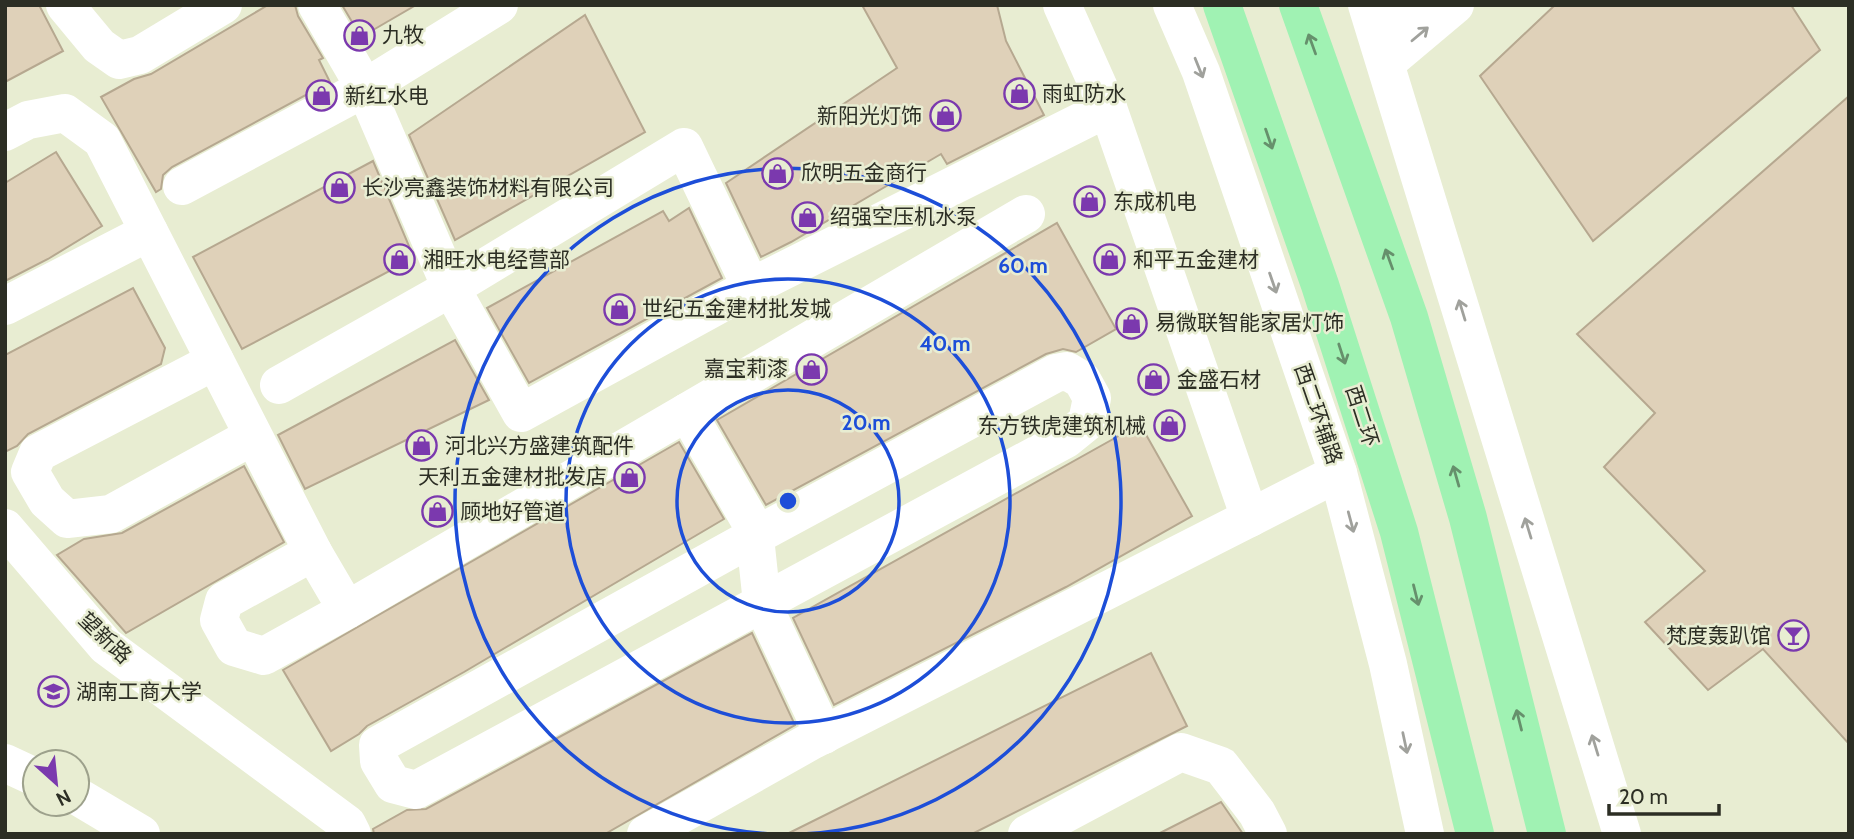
<svg xmlns="http://www.w3.org/2000/svg" width="1854" height="839" font-family="Cabin,'Noto Sans SC',sans-serif">
<rect width="100%" height="100%" fill="#e8edd2"/>
<!-- building -->
<g fill="#dfd1b9" stroke="#b6a890" stroke-width="2">
<polygon points="5,5 39,5 63,51 5,82"/>
<polygon points="268,5 295,5 298,16 323,58 319,60 330,82 172,167 163,175 161,189 156,192 101,97 134,79 151,74"/>
<polygon points="342,5 416,5 361,37"/>
<polygon points="862,5 997,5 1006,41 1044,115 947,164 941,154 791,242 761,257 726,183 897,68"/>
<polygon points="1555,5 1791,5 1820,50 1593,241 1480,76"/>
<polygon points="585,15 645,132 455,240 409,135"/>
<polygon points="1849,96 1849,744 1763,649 1708,690 1645,622 1705,571 1604,467 1655,413 1577,334"/>
<polygon points="56,152 102,226 48,259 5,281 5,183"/>
<polygon points="373,161 414,258 242,349 193,257"/>
<polygon points="689,208 722,278 529,383 487,308 663,211 669,221"/>
<polygon points="1057,223 1116,329 1076,352 1063,349 1046,354 766,505 717,420"/>
<polygon points="133,288 165,348 161,364 28,434 17,446 5,452 5,355"/>
<polygon points="455,340 489,400 305,489 278,435"/>
<polygon points="1140,424 1192,516 1066,587 834,705 793,618"/>
<polygon points="679,442 724,519 464,672 367,726 359,734 331,751 283,670"/>
<polygon points="244,466 284,542 126,633 57,555 84,539 122,533"/>
<polygon points="752,633 795,725 605,834 374,834 373,829 407,810 426,809"/>
<polygon points="1151,653 1187,726 972,834 787,834"/>
<polygon points="1221,802 1243,834 1158,834"/>
</g>
<g fill="none" stroke-linecap="round" stroke-linejoin="round">
<!-- minor -->
<g stroke="#fff" stroke-width="38">
<polyline points="65,5 99,46 119,60 140,55 223,5"/>
<polyline points="317,5 365,88 499,5"/>
<polyline points="1062,5 1108,108 1250,518"/>
<polyline points="1378,34 1412,5"/>
<polyline points="1386,63 1455,5"/>
<polyline points="5,132 28,120 65,113 102,140 313,552"/>
<polyline points="182,186 365,88 451,288 279,385"/>
<polyline points="751,287 684,147 451,288 521,413 751,287 1108,108"/>
<polyline points="5,306 149,232"/>
<polyline points="215,361 38,453 30,472 47,501 67,519 111,514 253,436"/>
<polygon points="1067,371 1082,380 1092,398 1087,422 1066,439 416,790 393,784 379,761 378,745 755,536 1056,373"/>
<polyline points="5,528 106,646 347,824 352,834"/>
<polyline points="347,610 313,552 224,601 219,620 234,647 264,656 347,610 687,412"/>
<polyline points="824,735 762,603 754,528 687,412 1026,214"/>
<polyline points="5,763 35,777"/>
<polyline points="77,796 141,834"/>
<polyline points="646,834 813,740 1338,473"/>
<polyline points="1027,834 1181,752 1221,766 1257,813 1268,834"/>
</g>
<!-- tertiary -->
<g stroke="#fff" stroke-width="38">
<polyline points="1172,5 1201,72 1338,473 1388,664 1425,834"/>
<polyline points="1367,5 1622,834"/>
</g>
<!-- trunk -->
<g stroke="#a0f2b3" stroke-width="38">
<polyline points="1222,5 1320,285 1399,532 1475,834"/>
<polyline points="1298,5 1409,317 1468,518 1547,834"/>
</g>
</g>
<!-- one-way arrows -->
<defs><path id="oneway-shaft" d="M-6 0H5M1.5-3L5.5 0L1.5 3" fill="none" stroke-width="1.6" stroke-linecap="round" stroke-linejoin="round" transform="scale(1.75)"/></defs>
<g stroke="#a0a19c">
<use href="#oneway-shaft" transform="translate(1420 34) rotate(-40)"/>
<use href="#oneway-shaft" transform="translate(1199 68) rotate(68)"/>
<use href="#oneway-shaft" transform="translate(1273 283) rotate(71)"/>
<use href="#oneway-shaft" transform="translate(1462 310) rotate(-107)"/>
<use href="#oneway-shaft" transform="translate(1351 522) rotate(75)"/>
<use href="#oneway-shaft" transform="translate(1528 528) rotate(-107)"/>
<use href="#oneway-shaft" transform="translate(1405 743) rotate(78)"/>
<use href="#oneway-shaft" transform="translate(1595 745) rotate(-107)"/>
</g>
<g stroke="#66906c">
<use href="#oneway-shaft" transform="translate(1312 44) rotate(-110)"/>
<use href="#oneway-shaft" transform="translate(1269 139) rotate(71)"/>
<use href="#oneway-shaft" transform="translate(1389 259) rotate(-110)"/>
<use href="#oneway-shaft" transform="translate(1342 354) rotate(72)"/>
<use href="#oneway-shaft" transform="translate(1456 476) rotate(-106)"/>
<use href="#oneway-shaft" transform="translate(1416 595) rotate(76)"/>
<use href="#oneway-shaft" transform="translate(1519 720) rotate(-104)"/>
</g>
<!-- distance rings -->
<g fill="none" stroke="#1d4ed8" stroke-width="3.5">
<circle cx="788" cy="501" r="111"/>
<circle cx="788" cy="501" r="222"/>
<path d="M773 834A333 333 0 1 1 803 834"/>
</g>
<!-- icons -->
<defs>
<symbol id="shop-ring" viewBox="-11 -11 22 22"><circle r="9.5" fill="#e8edd2" stroke="#7b39ae" stroke-width="1.5"/><path d="M-5-2.5h2.3a2.7 3.5 0 0 1 5.4 0H5L5.5 6h-11ZM-1.5-2.5h3a1.5 2.3 0 0 0-3 0Z" fill="#7b39ae"/></symbol>
<symbol id="bar-ring" viewBox="-11 -11 22 22"><circle r="9.5" fill="#e8edd2" stroke="#7b39ae" stroke-width="1.5"/><path d="M-6-5H6L.8 .8V4.5H3.5V6h-7V4.5H-.8V.8Z" fill="#7b39ae"/></symbol>
<symbol id="school-ring" viewBox="-11 -11 22 22"><circle r="9.5" fill="#e8edd2" stroke="#7b39ae" stroke-width="1.5"/><path d="M0-5L7-2L0 1L-7-2ZM-4 1L0 2.5L4 1V4Q0 6-4 4Z" fill="#7b39ae"/></symbol>
</defs>
<g fill-rule="evenodd">
<use href="#shop-ring" x="342" y="18" width="35" height="35"/>
<use href="#shop-ring" x="1002" y="76" width="35" height="35"/>
<use href="#shop-ring" x="304" y="78" width="35" height="35"/>
<use href="#shop-ring" x="928" y="98" width="35" height="35"/>
<use href="#shop-ring" x="760" y="156" width="35" height="35"/>
<use href="#shop-ring" x="322" y="170" width="35" height="35"/>
<use href="#shop-ring" x="1072" y="184" width="35" height="35"/>
<use href="#shop-ring" x="790" y="200" width="35" height="35"/>
<use href="#shop-ring" x="382" y="242" width="35" height="35"/>
<use href="#shop-ring" x="1092" y="242" width="35" height="35"/>
<use href="#shop-ring" x="602" y="292" width="35" height="35"/>
<use href="#shop-ring" x="1114" y="306" width="35" height="35"/>
<use href="#shop-ring" x="794" y="352" width="35" height="35"/>
<use href="#shop-ring" x="1136" y="362" width="35" height="35"/>
<use href="#shop-ring" x="1152" y="408" width="35" height="35"/>
<use href="#shop-ring" x="404" y="428" width="35" height="35"/>
<use href="#shop-ring" x="612" y="460" width="35" height="35"/>
<use href="#shop-ring" x="420" y="494" width="35" height="35"/>
<use href="#bar-ring" x="1776" y="618" width="35" height="35"/>
<use href="#school-ring" x="36" y="674" width="35" height="35"/>
</g>
<g text-anchor="middle" stroke-width="5" stroke-linejoin="round" paint-order="stroke">
<!-- poi labels -->
<g font-size="21" fill="#2c2e24" stroke="#e8edd2" text-anchor="start">
<text x="382" y="42">九牧</text>
<text x="1042" y="101">雨虹防水</text>
<text x="345" y="103">新红水电</text>
<text x="922" y="123" text-anchor="end">新阳光灯饰</text>
<text x="801" y="180">欣明五金商行</text>
<text x="362" y="195">长沙亮鑫装饰材料有限公司</text>
<text x="1113" y="209">东成机电</text>
<text x="830" y="224">绍强空压机水泵</text>
<text x="423" y="267">湘旺水电经营部</text>
<text x="1133" y="267">和平五金建材</text>
<text x="642" y="316">世纪五金建材批发城</text>
<text x="1155" y="330">易微联智能家居灯饰</text>
<text x="788" y="376" text-anchor="end">嘉宝莉漆</text>
<text x="1177" y="387">金盛石材</text>
<text x="1146" y="433" text-anchor="end">东方铁虎建筑机械</text>
<text x="445" y="453">河北兴方盛建筑配件</text>
<text x="607" y="484" text-anchor="end">天利五金建材批发店</text>
<text x="460" y="519">顾地好管道</text>
<text x="1771" y="643" text-anchor="end">梵度轰趴馆</text>
<text x="76" y="699">湖南工商大学</text>
</g>
<!-- street labels -->
<g font-size="21" fill="#2c2e24" stroke="#e8edd2">
<text transform="translate(1318 414) rotate(71)" y="7">西二环辅路</text>
<text transform="translate(1362 416) rotate(72)" y="7">西二环</text>
<text transform="translate(105 638) rotate(44)" y="7">望新路</text>
</g>
</g>
<circle cx="788" cy="501" r="10" fill="#1d4ed8" stroke="#e8edd2" stroke-width="3.5"/>
<g font-size="21" text-anchor="middle" font-weight="bold" fill="#1d4ed8" stroke="#e8edd2" stroke-width="5" stroke-linejoin="round" paint-order="stroke">
<text x="1023" y="273">60 m</text>
<text x="945" y="351">40 m</text>
<text x="866" y="430">20 m</text>
</g>
<!-- border -->
<rect width="1854" height="839" fill="none" stroke="#2c2e24" stroke-width="14"/>
<!-- north arrow -->
<g transform="translate(56 783) rotate(153)"><circle r="33" fill="#e8edd2" stroke="#9da18c" stroke-width="2"/>
<path d="M0-5L12 26L0 18L-12 26Z" fill="#7b39ae"/>
<text y="-10" font-size="19" font-weight="bold" text-anchor="middle" fill="#2c2e24">N</text>
</g>
<!-- scale -->
<path d="M1609 804v10h110v-10" fill="none" stroke="#2c2e24" stroke-width="3.5"/>
<text x="1619" y="804" font-size="21" fill="#2c2e24" stroke="#e8edd2" stroke-width="5" paint-order="stroke">20 m</text>
</svg>
